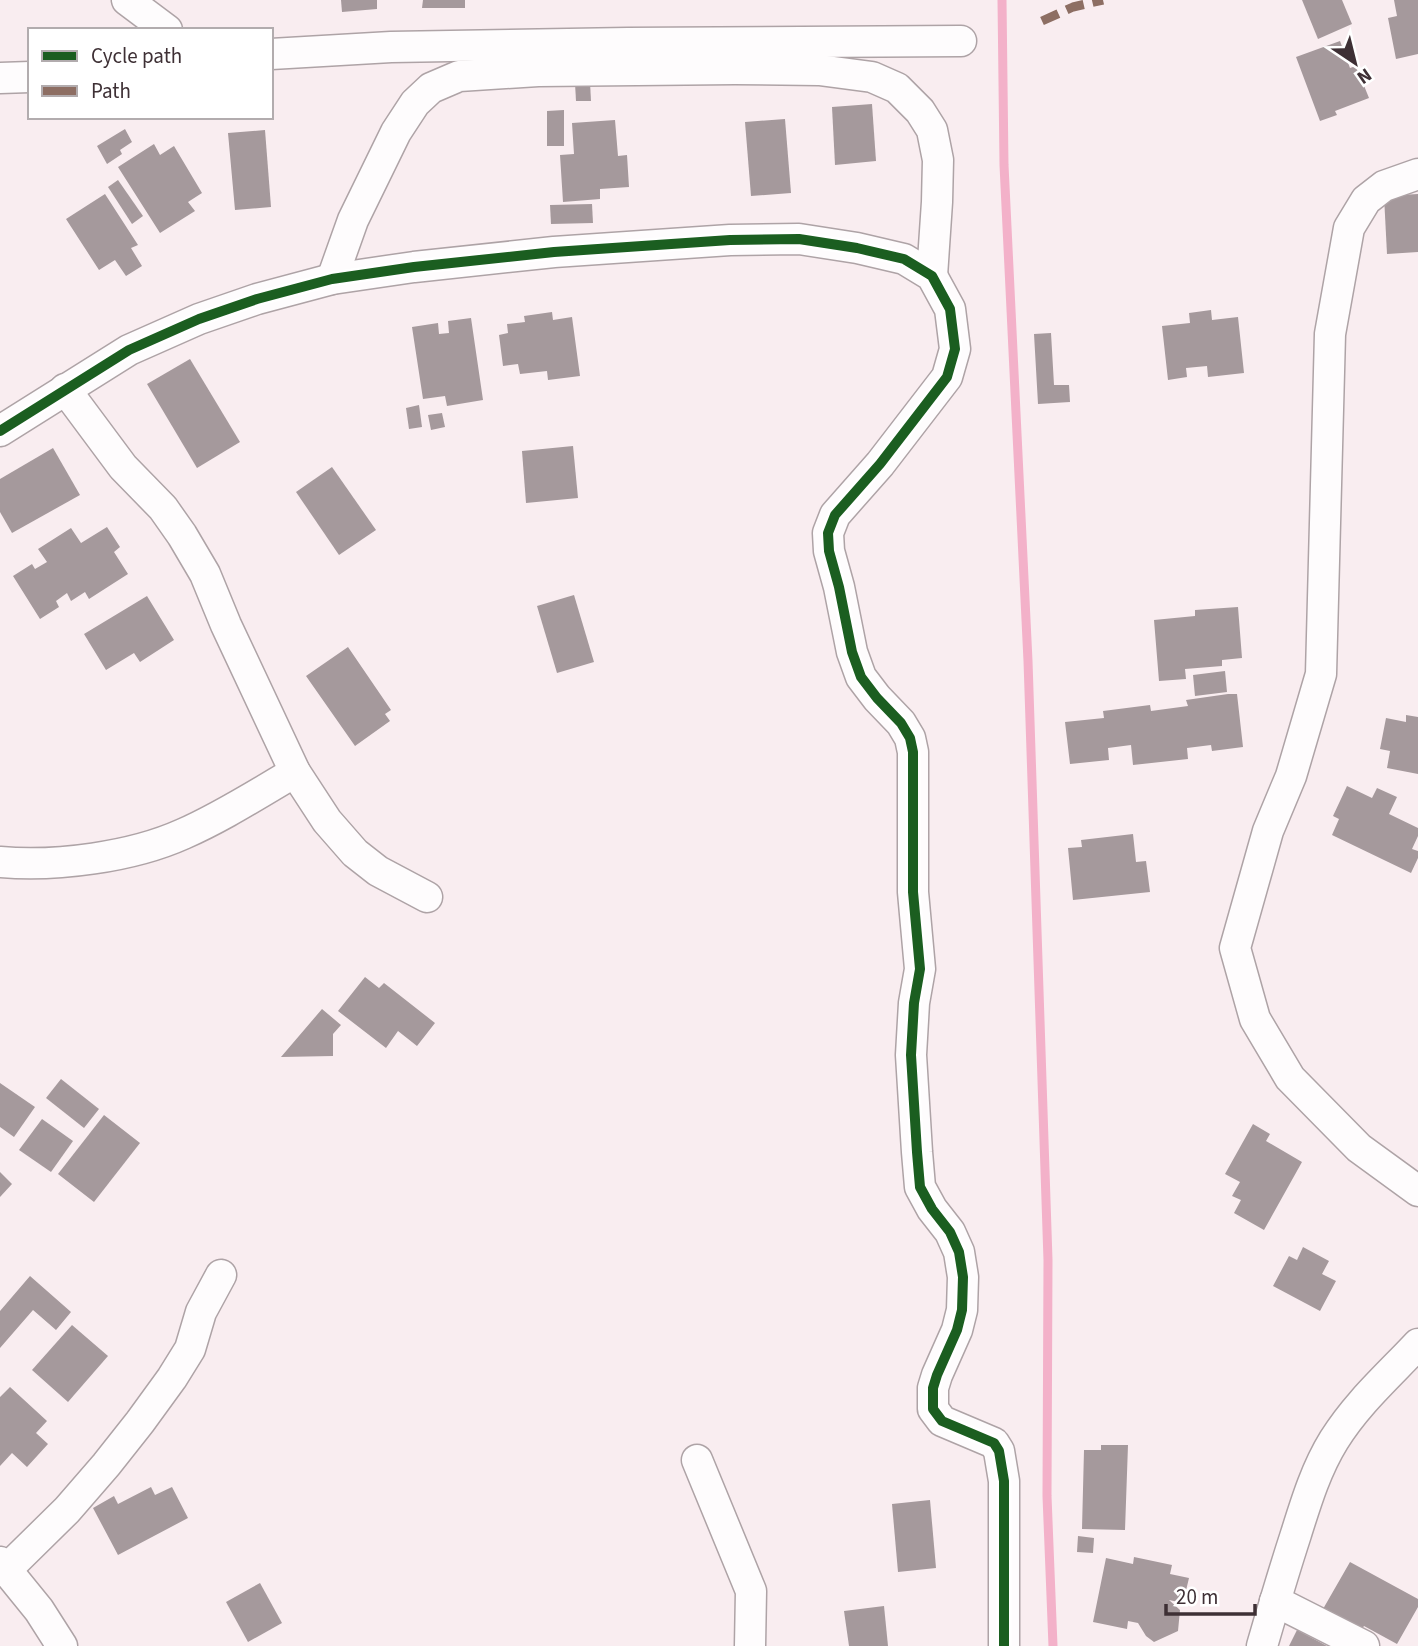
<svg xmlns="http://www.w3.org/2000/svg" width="1418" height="1646" font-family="'Source Sans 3',sans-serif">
<rect width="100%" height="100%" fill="#f9edf0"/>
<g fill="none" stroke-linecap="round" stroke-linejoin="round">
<!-- stream -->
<polyline stroke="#f3b1c9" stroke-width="9" points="1002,0 1004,165 1028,661 1048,1260 1047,1496 1053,1646"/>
</g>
<!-- building -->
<g fill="#a5999c">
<polygon points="341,0 377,0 377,9 342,12"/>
<polygon points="423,0 465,0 465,8 422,8"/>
<polygon points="1302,0 1342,0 1352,24 1318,39"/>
<polygon points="1394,0 1418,0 1418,54 1396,59 1388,18 1397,16"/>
<polygon points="1340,41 1350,68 1356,66 1369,98 1335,111 1337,115 1320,121 1296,57"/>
<polygon points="590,82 591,101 576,101 575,83"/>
<polygon points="872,104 876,161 835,165 832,107"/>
<polygon points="564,110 564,146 547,146 547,111"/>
<polygon points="785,119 791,193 751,196 745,122"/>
<polygon points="615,120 618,156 627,155 629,187 600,189 600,199 563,202 560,155 574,154 572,123"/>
<polygon points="125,129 132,142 120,150 122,154 107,164 97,146"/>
<polygon points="265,130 271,207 235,210 228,133"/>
<polygon points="154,144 160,155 174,146 202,193 188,202 195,211 160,233 118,167"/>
<polygon points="118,180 143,216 132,224 108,187"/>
<polygon points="105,194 138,245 131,248 142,266 126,276 115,260 99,270 66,219"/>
<polygon points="1418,194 1418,252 1387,254 1384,196"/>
<polygon points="592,204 593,223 551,224 550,205"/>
<polygon points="1211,310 1212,320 1238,317 1244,373 1208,377 1207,366 1186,368 1187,377 1168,380 1162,326 1190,323 1189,313"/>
<polygon points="552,312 553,320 572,317 580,376 548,380 547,371 520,374 518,364 503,366 499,335 508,333 507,324 525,322 524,316"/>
<polygon points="471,318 483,400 447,406 445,396 423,399 412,327 438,323 439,334 449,333 448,321"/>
<polygon points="1051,333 1054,385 1069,385 1070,402 1038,404 1034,334"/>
<polygon points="190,359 240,442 197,468 147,384"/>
<polygon points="419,405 422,427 409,429 406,408"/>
<polygon points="442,413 445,427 431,430 428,415"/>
<polygon points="573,446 578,498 526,503 522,451"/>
<polygon points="53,448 80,495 12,533 0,512 0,479"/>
<polygon points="332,467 376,530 339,555 296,492"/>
<polygon points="107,527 120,547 114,552 128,574 89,599 85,592 71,601 67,593 56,601 59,607 40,619 13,576 32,564 35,569 47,562 38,549 71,528 81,543"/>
<polygon points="574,595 594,662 557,673 537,606"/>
<polygon points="147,596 174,640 140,662 134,653 106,670 84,634"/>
<polygon points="1238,607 1242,658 1222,660 1222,666 1185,669 1186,679 1159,681 1154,620 1195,616 1195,610"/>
<polygon points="348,647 391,710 385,714 390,721 355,746 306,676"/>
<polygon points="1225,671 1227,692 1195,696 1193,675"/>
<polygon points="1228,694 1237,694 1243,747 1212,751 1211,745 1187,748 1188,759 1133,765 1131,745 1108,748 1109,760 1070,764 1065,722 1104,718 1103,711 1150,705 1151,711 1188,706 1186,700"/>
<polygon points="1406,715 1418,717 1418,774 1387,768 1390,751 1380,749 1386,718 1406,722"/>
<polygon points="1347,786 1372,798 1377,788 1397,797 1389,814 1418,828 1418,836 1412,849 1418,851 1418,858 1411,873 1332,835 1339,819 1333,816"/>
<polygon points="1133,834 1136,862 1146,861 1150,892 1073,900 1068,848 1082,847 1081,840"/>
<polygon points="365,977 379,988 384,983 435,1023 417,1046 398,1031 386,1048 338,1011"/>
<polygon points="322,1009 341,1025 333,1034 333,1056 281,1057"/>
<polygon points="61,1079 99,1109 84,1128 46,1098"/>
<polygon points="0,1083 35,1107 14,1137 0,1127"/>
<polygon points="104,1115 140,1143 94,1202 58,1174"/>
<polygon points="42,1119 73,1141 51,1172 19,1150"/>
<polygon points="1253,1124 1270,1134 1266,1141 1302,1162 1264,1230 1234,1213 1241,1200 1232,1196 1240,1182 1225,1174"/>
<polygon points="0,1172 12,1184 0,1197"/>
<polygon points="1303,1247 1329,1261 1322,1274 1336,1281 1320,1311 1273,1286 1289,1256 1297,1260"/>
<polygon points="30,1276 71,1312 56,1330 33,1310 0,1348 0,1311"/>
<polygon points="72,1325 108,1356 68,1402 32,1370"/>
<polygon points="10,1387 47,1421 36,1433 48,1444 27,1467 12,1453 0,1466 0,1397"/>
<polygon points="1101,1445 1128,1445 1125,1530 1082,1529 1084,1450 1101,1450"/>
<polygon points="151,1487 155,1495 172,1487 188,1518 118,1555 93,1508 114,1496 118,1504"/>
<polygon points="930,1500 936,1568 898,1572 892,1504"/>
<polygon points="1078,1536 1094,1538 1093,1553 1077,1552"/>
<polygon points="1134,1557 1172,1565 1170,1574 1189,1578 1183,1603 1169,1600 1180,1610 1178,1631 1154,1642 1146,1636 1138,1623 1128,1621 1127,1629 1093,1622 1106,1558 1133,1564"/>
<polygon points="1350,1562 1418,1599 1418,1607 1397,1644 1364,1626 1361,1630 1323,1609"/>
<polygon points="260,1583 282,1623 248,1642 226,1602"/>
<polygon points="884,1606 888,1646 849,1646 844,1611"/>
<polygon points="1297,1630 1327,1646 1289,1646"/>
</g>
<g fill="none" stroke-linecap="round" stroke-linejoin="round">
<defs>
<g id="minor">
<polyline points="127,0 167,30"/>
<polyline points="271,54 391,47 628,43 961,41"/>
<polyline points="0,78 30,77"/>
<polyline points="1418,174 1384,186 1366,200 1349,228 1330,334 1321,674 1291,776 1268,831 1235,948 1255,1019 1290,1078 1359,1148 1418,1191"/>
<polyline points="332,279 353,220 396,132 415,103 431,88 459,76 538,71 735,69 819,70 872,77 897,88 920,111 932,130 938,160 937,202 932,276"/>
<polyline points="65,389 123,467 163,508 182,535 205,574 226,625 295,772 327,821 355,853 378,871 427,897"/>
<polyline points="0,431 129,350 199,319 257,299 332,279 414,267 554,252 730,240 799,239 857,248 904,259 932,276 950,309 955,349 947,377 880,464 835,515 828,533 829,551 839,587 852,652 861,677 877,698 901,723 910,738 913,752 913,892 920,969 914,1003 911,1055 917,1152 920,1187 932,1209 950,1232 959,1252 963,1277 962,1310 957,1330 937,1375 933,1388 933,1409 942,1421 994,1443 999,1451 1004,1481 1004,1646"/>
<path d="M0,862C56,867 132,857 183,834C222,817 259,793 295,772"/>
<polyline points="697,1460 751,1591 750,1646"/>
<polyline points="0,1562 39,1610 62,1646"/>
<polyline points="7,1569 67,1510 106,1465 140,1422 172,1378 190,1349 201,1312 221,1275"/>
<polyline points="1275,1601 1364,1646"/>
<path d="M1262,1646C1273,1608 1284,1571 1296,1534C1306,1502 1316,1469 1334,1440C1357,1403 1389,1375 1418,1344"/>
</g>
</defs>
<!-- minor casing -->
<use href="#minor" stroke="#aea3a6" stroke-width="33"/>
<!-- minor -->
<use href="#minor" stroke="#fefcfd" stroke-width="30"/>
<!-- quiet -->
<polyline stroke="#8d6e63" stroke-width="9" stroke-dasharray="18 9" stroke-linecap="butt" points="1042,21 1073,7 1103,0"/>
<defs>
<polyline id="cycleway" points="0,431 129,350 199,319 257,299 332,279 414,267 554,252 730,240 799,239 857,248 904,259 932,276 950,309 955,349 947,377 880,464 835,515 828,533 829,551 839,587 852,652 861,677 877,698 901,723 910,738 913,752 913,892 920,969 914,1003 911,1055 917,1152 920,1187 932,1209 950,1232 959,1252 963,1277 962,1310 957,1330 937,1375 933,1388 933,1409 942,1421 994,1443 999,1451 1004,1481 1004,1646"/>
</defs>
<!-- cycleway casing -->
<use href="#cycleway" stroke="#fff" stroke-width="15"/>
<!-- cycleway -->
<use href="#cycleway" stroke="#1b5e20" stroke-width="10"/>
</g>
<!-- legend -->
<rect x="28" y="28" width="245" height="91" fill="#ffffff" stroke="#b2acae" stroke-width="2"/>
<rect x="42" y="51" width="35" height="10" fill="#1b5e20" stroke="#b2acae" stroke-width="2"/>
<text x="91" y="63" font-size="21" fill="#3e3035">Cycle path</text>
<rect x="42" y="86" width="35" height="10" fill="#8d6e63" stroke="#b2acae" stroke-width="2"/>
<text x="91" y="98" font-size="21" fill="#3e3035">Path</text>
<!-- north arrow -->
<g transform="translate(1355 63) rotate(145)" stroke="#ffffff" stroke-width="5" paint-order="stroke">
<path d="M0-5L12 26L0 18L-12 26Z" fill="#3e3035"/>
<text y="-10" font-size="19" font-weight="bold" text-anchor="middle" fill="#3e3035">N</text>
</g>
<!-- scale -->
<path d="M1166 1604v10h89v-10" fill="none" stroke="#3e3035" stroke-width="3.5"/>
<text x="1176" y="1604" font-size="21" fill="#3e3035" stroke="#ffffff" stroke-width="5" paint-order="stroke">20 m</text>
</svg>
